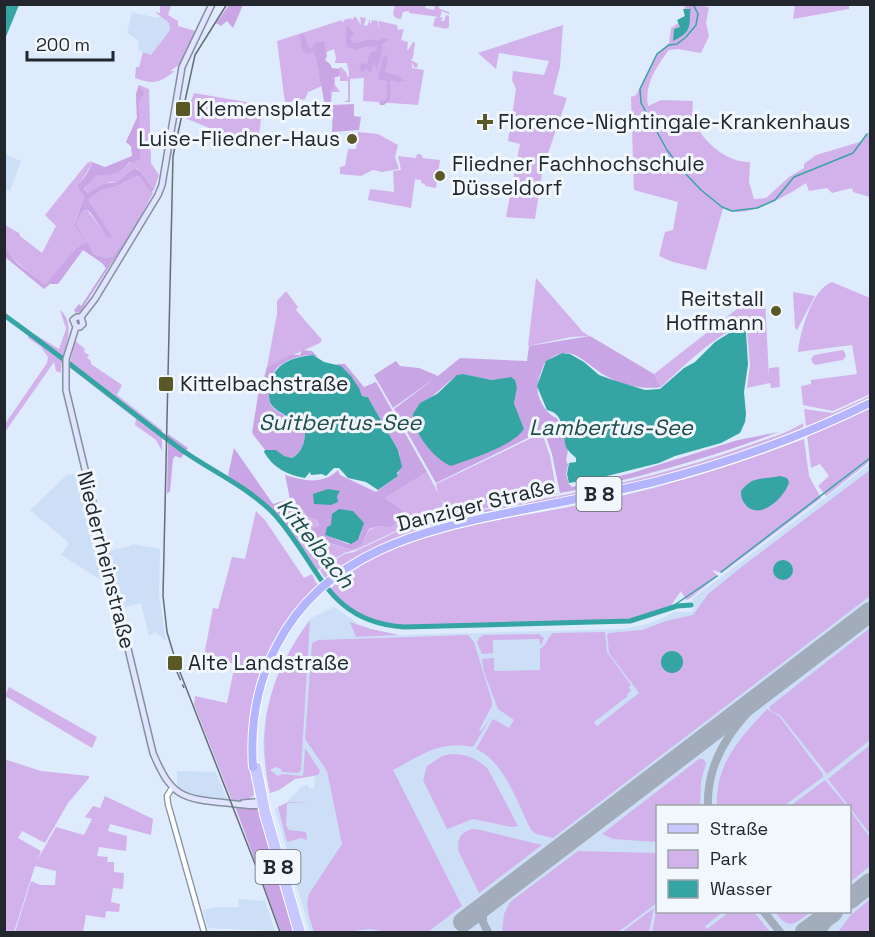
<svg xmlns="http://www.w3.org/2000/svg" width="875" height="937" font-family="'Space Grotesk',sans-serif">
<rect width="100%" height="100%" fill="#ddebfc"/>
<!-- built -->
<g fill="#ccdff6" fill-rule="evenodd">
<polygon points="132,12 157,18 162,16 171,21 170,30 151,55 138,50 139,41 127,33"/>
<polygon points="5,154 21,161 10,191 5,189"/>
<path d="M870,464V932H310L275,809L286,803L301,787L308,785L309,789L314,788L315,776L295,779L279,790L270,793L266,774L263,743L266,714L276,679L297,638L311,618L334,607L360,625L371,629L399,635L623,629L648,624L675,612H691L693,609L692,599ZM658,806H850V912H658Z"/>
<polygon points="82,472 109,585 61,555 69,543 30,510 67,475"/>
<polygon points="132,544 160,549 159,595 166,641 155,632 149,636 141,603 121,608 108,551 131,546"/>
<polygon points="177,771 216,772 227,799 192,795 177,787"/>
<polygon points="238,899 265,901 275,931 208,928 203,910 218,907 239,907"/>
</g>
<!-- green -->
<g fill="#d3b2ec" fill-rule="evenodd">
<path d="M160,5H171L168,15L178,21V26L195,31L179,65L170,71H175C159,83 154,85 135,78L136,67H139L143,52L151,55L170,30L169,23L155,12L160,13Z"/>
<polygon points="395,5 426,5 425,8 434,10 435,5 438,5 440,9 449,12 449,14 442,11 440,17 443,18 441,21 444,21 446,15 449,16 449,27 446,29 433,26 435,18 439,17 409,13 409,11 403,12 401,19 396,18 393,14"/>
<path d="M685,5H697L709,7L706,23L709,36L701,53L678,49L669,50C656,67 644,85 648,106L661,100L693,101C692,109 692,117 696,125C705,144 729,163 750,162L749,182L754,199L766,198L789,177L804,168V164L816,155L863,141L869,132L870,197L853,192L852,188L832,193L827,188L809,191L806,183C788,195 744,222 723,208L706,270L673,262L659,256L665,232L673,230L678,202L634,190L631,97L636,95L657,53L669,43L671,28L684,19Z"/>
<polygon points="795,5 849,5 849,9 793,19"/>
<path d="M354,17H356L359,25L357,18L361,25L360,17L366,18L364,25L367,26L370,19V25L372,20L378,21V29L379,21L397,25L398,30L404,29L401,40L408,42L407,50L409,49L413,42L415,43L413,57L411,60L418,64L417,68L414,67L412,62V68L424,70L418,105L363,101L364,78L350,79V102H344L348,100V81H340V76L335,77V85L340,92H332L331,103L324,102L322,86L308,92L305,99L285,103L277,41L339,21L341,20L343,23L344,20L351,18L352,20ZM334,49L336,58L335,63H347L349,73L348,78L346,72L341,67L325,76L322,54Z"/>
<polygon points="563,25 560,67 553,94 567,98 543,168 535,219 506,217 520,144 508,141 516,89 512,80 513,71 544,75 549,61 499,53 496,69 478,53"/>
<polygon points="139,85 149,89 151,163 159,175 154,190 141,172 136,168 117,182 110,182 88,193 84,187 96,176 123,170 130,162 133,163 134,148 126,142 137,118 136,94"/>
<polygon points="194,93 252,103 252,110 262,111 258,143 226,135 185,118"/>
<polygon points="358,132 378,134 398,145 395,157 399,169 382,172 373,170 361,176 340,174 340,167 345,166 348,149 356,149"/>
<polygon points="417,154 422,155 422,158 440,160 436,188 425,186 425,184 421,183 421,180 415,179 411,208 368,200 370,189 394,192 393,171 401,170 398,156 416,158"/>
<polygon points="88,162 92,164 78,186 78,188 84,197 74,223 86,242 76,248 45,286 17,262 5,249 5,234 6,232 5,225 19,233 20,236 42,253 56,226 45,215"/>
<polygon points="137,176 141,178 153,193 138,222 113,256 105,258 94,254 76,223 83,211 87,210 108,237 111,235 89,201 90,198 102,190 115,187"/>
<polygon points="536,278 583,332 589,336 571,337 528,346"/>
<path d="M832,282L870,298V394L833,411L803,405L801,386L811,384V380L857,374L852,345L798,352C800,332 812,289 832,282Z"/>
<polygon points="286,291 298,307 296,310 322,340 320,343 267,367 277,314 277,301"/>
<polygon points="793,292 815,296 797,330 795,328"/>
<path d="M751,298L765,301L769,377V368L779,367L780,387L771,388L770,383L747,388L750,365L747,330L741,327C715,334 681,369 661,387L654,374Z"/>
<path d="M60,310C79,326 61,351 61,373L56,371L54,362L5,432V424L47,363L48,357L41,347L28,338V333L36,335L59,349L66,329Z"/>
<polygon points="75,341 85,349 84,352 89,355 87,358 91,361 91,364 122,385 117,395 162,430 162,451 156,440 135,425 136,419 69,367"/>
<polygon points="842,350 844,351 846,356 843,360 815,365 812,362 811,359 814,355"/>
<polygon points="870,396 870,461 826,496 818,486 829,476 820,464 811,468 804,409 833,413"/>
<path d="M803,423L804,431L693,470L559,501L558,496C622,484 686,468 747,446C766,439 786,434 803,423Z"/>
<polygon points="542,433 550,456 557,494 472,511 450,512 438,494 436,484"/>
<path d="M804,439L809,476L821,498L722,573L712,570L718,576L689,599L686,600L681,591L670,607L632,619L404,626C374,624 348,615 330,589C400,524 527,519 617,497C681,482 742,462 804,439Z"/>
<path d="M870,470V596L553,838L536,834L531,830C518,804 504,761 476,749L493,719L509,728L514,720L498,709L496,704L484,672L482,659L494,658V671L540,670V649C547,645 547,638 553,633L605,632L607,652L631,685L629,687L631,691L627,694L628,696L594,722L597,726L639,693L609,653L607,634L609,633L642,630L666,621L693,615L708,594L744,565Z"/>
<polygon points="427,472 448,512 406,526 358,549 344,553 316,571 288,531 352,550 362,545 369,530 378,526 390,528 410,515 385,498"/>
<polygon points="557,496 558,501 435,527 326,580 320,570 344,554 354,552 406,527 427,520 449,513 472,512"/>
<path d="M291,501L304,511L306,516L318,521L319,526C304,532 290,518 287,503Z"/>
<polygon points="256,511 265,520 304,578 312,574 316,583 320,585 264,668 252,767 254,795 247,801 232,801 194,704 195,696 227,703 235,664 204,656 213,608 218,609 232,557 245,559"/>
<path d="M310,620L301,770L298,773L282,772L281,769L276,767L270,770L278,776L282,774L303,776L305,748L320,771L318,775L295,779L279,790L270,793C255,726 270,674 310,620Z"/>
<polygon points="350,622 371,629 399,635 356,637"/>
<polygon points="870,628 870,740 827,774 780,715 771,711 769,707"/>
<polygon points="539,634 544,638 541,646 539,639 493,640 493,653 482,654 477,643 479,638 483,635"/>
<path d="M468,635L474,642L492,701V706L479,730L481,731L491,717L473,747C439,740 422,755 393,770L462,906L428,932H388L369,929L346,932H314C310,919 305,908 309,894L342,844L327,771L305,739L312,643L319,640Z"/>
<polygon points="9,687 97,737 92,748 5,696"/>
<path d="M767,709L779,716L823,774V777L784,806H717C715,764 740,738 767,709Z"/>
<polygon points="870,745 870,834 828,779"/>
<path d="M451,754C466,754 477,758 488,769L518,826L511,827L473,819L447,829L423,780L427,766L442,756Z"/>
<polygon points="4,759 41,771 89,776 89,778 68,803 45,843 22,831 18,838 41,851 38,859 56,827 84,835 92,819 85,817 93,806 100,808 105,796 153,819 151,835 110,824 108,831 127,836 126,851 99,847 97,856 108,857 107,862 114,862 114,872 124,873 123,889 113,888 111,902 120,904 119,912 106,911 105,918 86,915 83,932 15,932 31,881 40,885 55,885 56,871 35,866 14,932 5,932"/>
<polygon points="699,759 703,759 706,763 701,782 700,806 673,806 672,804 671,806 658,806 657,842 613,839 602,834"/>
<polygon points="825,780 847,806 790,806"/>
<polygon points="288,802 309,803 287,803 286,826 289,830 306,832 307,840 301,838 287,842 278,807"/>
<polygon points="850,810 870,838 870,866 850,882"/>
<path d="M474,829L481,830L542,845L479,893L459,852C456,839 461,831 474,829Z"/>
<polygon points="578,851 657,853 657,903 618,932 502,932 504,914 510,902"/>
<polygon points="870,899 870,932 838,932 850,916"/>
<polygon points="654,908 649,932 622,932"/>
<polygon points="657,908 658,912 723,912 705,926 707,929 729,912 754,912 770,932 652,932"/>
<path d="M775,912H811C794,924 789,931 775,912Z"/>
</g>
<!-- forest -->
<g fill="#caa5e5" fill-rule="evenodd">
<polygon points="229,5 243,5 233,28 227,21 221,26 216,23"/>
<path d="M347,25L354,34L350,37L352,43C360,44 368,38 376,40L377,42L379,40L384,38L389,39L381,45L383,48L377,70L374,63L372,71L368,72L366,67L365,71L361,72L359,66L363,63L367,64L370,52L374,51L375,52L378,46L364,47L356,50L350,47L348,49L346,42Z"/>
<polygon points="303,34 310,50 315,43 324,41 327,56 325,60 330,64 332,68 339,69 339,76 332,78 334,80 333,90 330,90 331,102 326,103 324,100 316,57 313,52 307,54 302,51 300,35"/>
<polygon points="384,54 388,59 385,72 398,76 403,80 410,80 398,82 390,80 390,100 384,105 380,105 379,102 386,100 388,94 386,90 388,90 386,86 388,84 387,81 378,79"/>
<path d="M139,85L144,93L139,101L140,159L133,163L129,162C122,175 110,174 96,176L84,188L88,193L103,184L117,182L135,168L141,172L154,190L151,192L141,178L137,176L115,187L102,190L90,198L89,201L112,236L108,238L90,212L87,210L83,211L76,223L94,254L105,258L113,256L138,222L80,312L76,313L74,310L79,304L81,306L106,268L102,263L83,250L58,284H50L44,289L5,257V248L17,263L45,285L76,248L86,242L74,224L84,197L78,188V185C83,180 89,171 92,164L89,161L105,167L132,156L131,146L126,142L137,118L136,94Z"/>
<polygon points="354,104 354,116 361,117 359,130 332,132 333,105"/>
<path d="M590,336L654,374L661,387C644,390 621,385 606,376C583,363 570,339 544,364C542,370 539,376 538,383C535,395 545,414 557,418L568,450L566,460L568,465L566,474L569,484L572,487L632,473L738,440L779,432C708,458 635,480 560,493L552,454L544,430L436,483L394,409L438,376L393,408L374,375L396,361L400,366L419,368L438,376L460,358L527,361L529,346ZM463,374L492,380L502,379L517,388L514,403L524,429C507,446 480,457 457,463L417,431V429L422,403C436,397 450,376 463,374Z"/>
<path d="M302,350L312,351L318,357C308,352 288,359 279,366C270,373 266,395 271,405C275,412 298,422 305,427C306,439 303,451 292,458L283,456L276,450H265L252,433L259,389L261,388L267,367L290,355H300Z"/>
<path d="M338,364H345L364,387L376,382L427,472L385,498L410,515L390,528L378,526L369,529L362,545L352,550L288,530L268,507L236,484L228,475L234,448L273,504L290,499L285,475C304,481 323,485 338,470L340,475L376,492L398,476L400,460L399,452L370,401L366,396H362C357,384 348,368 335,365ZM290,501L304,511L306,516L318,521L319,526C304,532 289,518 288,503ZM352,511C360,522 365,526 358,540L348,544L326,535L331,525Z"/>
<polygon points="168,434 188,448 181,458 175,456 173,459 170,491 167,494"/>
<polygon points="235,806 259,809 294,932 281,932"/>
</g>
<!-- water -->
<g fill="#35a5a4">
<polygon points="5,4 19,5 5,39 4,5"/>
<path d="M691,6C688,23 695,31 673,41L674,29L680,27L677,20L685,16L683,9H690Z"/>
<path d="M740,328L745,329L746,332L748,364L744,392L746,414L745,422L740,433L721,443L675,456L659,463L599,478L569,483L567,474L569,463L576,462V458C573,455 568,451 566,447C562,432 565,414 547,410L537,386L546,361L562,353L570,354L584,362L599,375L610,379L645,390L660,389L684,368L695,362L715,342L731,332Z"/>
<path d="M313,355L324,362L341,366L351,376L359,388L362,396L368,397L370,401L398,450L402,467L397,473L398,476L378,490L366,482L348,478L339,468H334L326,476L322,474L311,475L310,472L305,478C288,475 273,468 264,452L265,450H276L284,456L292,458C303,452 306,439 305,427C300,423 273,410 271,404C268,399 269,390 270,385C274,363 293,357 313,355Z"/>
<path d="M463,374L492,380L511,377L515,380L517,388L514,403L524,429C512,447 470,459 451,466C434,459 413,433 413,414L420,403L437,394L457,375Z"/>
<path d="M780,476L787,478L789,482C786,495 764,518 749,508C743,503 741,499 741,491C753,475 762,480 780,476Z"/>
<polygon points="328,489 340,491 337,496 338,502 331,505 314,504 313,494"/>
<polygon points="339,509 353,511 364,523 358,540 351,544 325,535 327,527 331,525 332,514"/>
<circle cx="783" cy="570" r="10"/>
<circle cx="672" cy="662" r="11"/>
</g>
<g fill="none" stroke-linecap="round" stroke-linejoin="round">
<!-- stream -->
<g stroke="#35a5a4" stroke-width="1.5">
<polyline points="693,4 698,14 696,25 686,37 677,44 669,45 657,54 640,89 641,103 667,150 683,171 701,190 722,207 732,211 757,208 775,200 794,177 853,153 867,134"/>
<polyline points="721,572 870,458"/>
<polyline points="670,608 717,576"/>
</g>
<!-- river -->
<path stroke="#35a5a4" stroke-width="5" d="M4,315C64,358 120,404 179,448C209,470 251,488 276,516C320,566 327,622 404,627L630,621L677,606L691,605"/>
<!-- taxiway -->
<g stroke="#a2acba" stroke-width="8">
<path d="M708,806C706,753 742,715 779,682"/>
<polyline points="477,911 488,932"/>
<polyline points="764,912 780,932"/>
<polyline points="483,921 483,912 490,902"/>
<polyline points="822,932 835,912"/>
</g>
<!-- runway -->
<g stroke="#a2acba" stroke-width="20">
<polyline points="850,899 870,883"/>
<polyline points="463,922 870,612"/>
<polyline points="805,932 833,912"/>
</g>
<defs>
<polyline id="tertiary" points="172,788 167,796 168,804 204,932"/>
<g id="secondary">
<polyline points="81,317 95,299 158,195 162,185 182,67 212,4"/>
<path d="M76,327H80L83,324L81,317H77L73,320L76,327L66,359V390L153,753C171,796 181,799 227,803C239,804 251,807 263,805"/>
<polyline points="243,803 263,801"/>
</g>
<g id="primary">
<polyline points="258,766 267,811 302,932"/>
<polyline points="253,767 263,815 297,932"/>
</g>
<path id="trunk" d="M253,767C250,724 257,683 277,645C325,552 422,530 516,511C562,502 608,493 654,482C728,463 801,437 870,403"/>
</defs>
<!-- tertiary casing -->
<use href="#tertiary" stroke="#8391a0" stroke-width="7"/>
<!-- secondary casing -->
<use href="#secondary" stroke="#8391a0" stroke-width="8"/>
<!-- primary casing -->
<use href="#primary" stroke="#fff" stroke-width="8"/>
<!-- trunk casing -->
<use href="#trunk" stroke="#fff" stroke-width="10"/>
<!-- tertiary -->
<use href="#tertiary" stroke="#fff" stroke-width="4.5"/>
<!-- secondary -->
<use href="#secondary" stroke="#e2e3ff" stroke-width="5"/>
<!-- primary -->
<use href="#primary" stroke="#c6c8ff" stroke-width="6"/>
<!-- trunk -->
<use href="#trunk" stroke="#b3b6ff" stroke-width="8"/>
<!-- tram -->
<polyline stroke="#666e78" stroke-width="1.5" points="227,4 195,55 173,156 163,596 167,632 176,662 259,874 280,932"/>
<!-- rail -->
<polyline stroke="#666e78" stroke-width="1.5" stroke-dasharray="9 4.5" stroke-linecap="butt" points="177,672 184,688"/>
</g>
<!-- markers -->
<g fill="#5a5926" stroke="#f2f7fe" stroke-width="2">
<rect x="175" y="101" width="16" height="16" rx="3"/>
<path d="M482 113h6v6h6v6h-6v6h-6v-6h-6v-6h6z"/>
<circle cx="352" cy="139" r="6"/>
<circle cx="440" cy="176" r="6"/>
<circle cx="776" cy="311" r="6"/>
<rect x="158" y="376" width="16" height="16" rx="3"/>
<rect x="167" y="655" width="16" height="16" rx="3"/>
</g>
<g text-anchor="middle" stroke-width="6" stroke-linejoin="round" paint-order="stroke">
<!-- shield labels -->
<g fill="#f2f7fe" stroke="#60656c" stroke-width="1.5">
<rect x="576.5" y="477" width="45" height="34" rx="4.5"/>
<rect x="255.5" y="850" width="45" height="34" rx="4.5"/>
</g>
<g font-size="20" font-weight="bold" fill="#21272d">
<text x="599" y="501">B 8</text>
<text x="278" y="874">B 8</text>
</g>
<!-- poi labels -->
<g font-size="21" fill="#21272d" stroke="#f2f7fe" text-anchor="start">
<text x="196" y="116">Klemensplatz</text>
<text x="498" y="129">Florence-Nightingale-Krankenhaus</text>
<text x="340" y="146" text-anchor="end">Luise-Fliedner-Haus</text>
<text x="452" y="171">Fliedner Fachhochschule<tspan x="452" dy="24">Düsseldorf</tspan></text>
<text x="764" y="306" text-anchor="end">Reitstall<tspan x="764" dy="24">Hoffmann</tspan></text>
<text x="180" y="391">Kittelbachstraße</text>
<text x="188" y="670">Alte Landstraße</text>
</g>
<!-- street labels -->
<g font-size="21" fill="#21272d" stroke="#f2f7fe">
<text transform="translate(476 505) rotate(-14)" y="7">Danziger Straße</text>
<text transform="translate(106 560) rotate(76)" y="7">Niederrheinstraße</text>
</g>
<!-- water labels -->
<g font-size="22" font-style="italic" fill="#1d4c4c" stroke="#f2f7fe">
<text x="340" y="430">Suitbertus-See</text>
<text x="611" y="435">Lambertus-See</text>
<text transform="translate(316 543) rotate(51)" y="8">Kittelbach</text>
</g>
</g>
<!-- border -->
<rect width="875" height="937" fill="none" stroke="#21272d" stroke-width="12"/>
<!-- legend -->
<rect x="656" y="805" width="195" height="108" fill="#f2f7fe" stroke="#9ea4aa" stroke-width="1.5"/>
<rect x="668" y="824" width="30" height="9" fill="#c6c8ff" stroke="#9ea4aa" stroke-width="1.5"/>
<text x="710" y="835" font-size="18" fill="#21272d">Straße</text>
<rect x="668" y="850" width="30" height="18" fill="#d3b2ec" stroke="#9ea4aa" stroke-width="1.5"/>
<text x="710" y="865" font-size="18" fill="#21272d">Park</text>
<rect x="668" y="880" width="30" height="18" fill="#35a5a4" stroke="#9ea4aa" stroke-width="1.5"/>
<text x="710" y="895" font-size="18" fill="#21272d">Wasser</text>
<!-- scale -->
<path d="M27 51v9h86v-9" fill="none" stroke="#21272d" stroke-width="3"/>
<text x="36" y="51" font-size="18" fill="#21272d" stroke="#f2f7fe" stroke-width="4.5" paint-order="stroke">200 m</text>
</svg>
